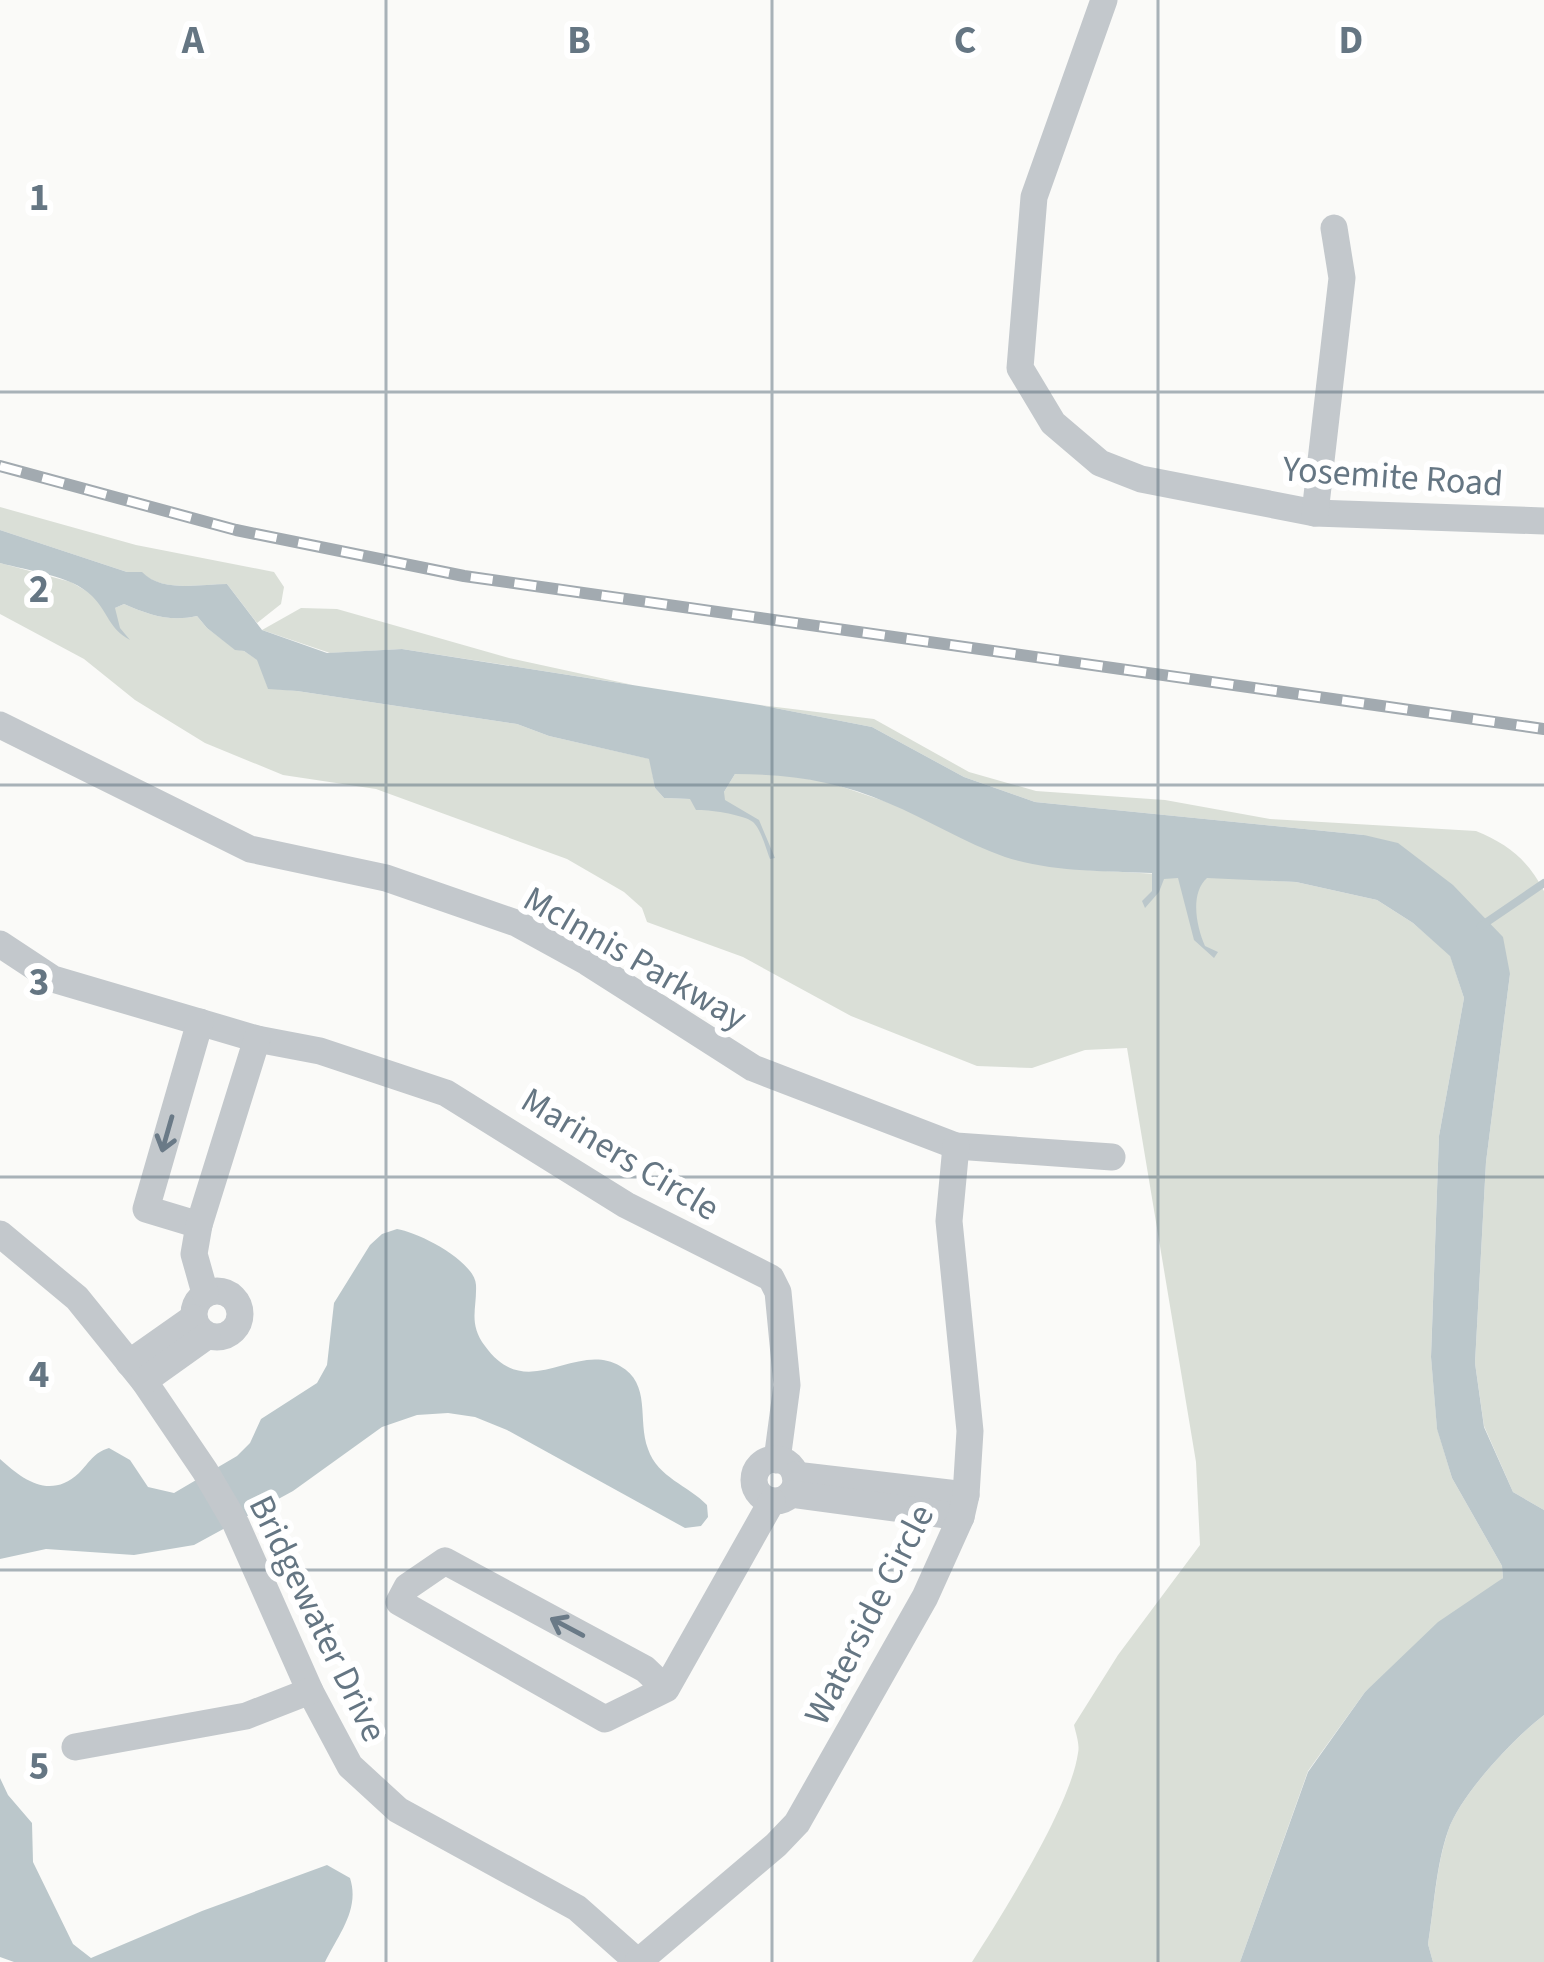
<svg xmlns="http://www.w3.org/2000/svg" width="1544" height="1962" font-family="'Source Sans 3',sans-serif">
<rect width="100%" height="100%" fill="#fafaf8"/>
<!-- green -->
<g fill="#dadfd7">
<path d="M0,507L136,545L274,572L284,587L281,604L257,623L227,584C200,584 162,593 141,572H127L0,530Z"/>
<path d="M0,563L71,582L115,608L124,604C149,615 170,622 197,616L207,628L235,649L244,651L258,660L268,688L297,691L517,724L549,736L650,759L655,788L664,798L690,799L724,792L735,774H776L828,782L1087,870L1296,882L1377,900L1413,923L1450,955L1464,998L1439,1136L1431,1356L1437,1428L1452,1478L1502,1566L1503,1578L1365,1692L1308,1771L1240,1962H972C1002,1915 1071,1805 1078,1753C1080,1745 1076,1734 1074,1725L1118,1655L1200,1545L1196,1462L1127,1048L1085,1050L1032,1068L977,1066L851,1016L743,957L647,922L642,908L624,892L567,859L376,789L283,775L205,743L135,700L84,659L0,614Z"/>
<polygon points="301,608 337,609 509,658 633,685 402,649 330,653 262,630"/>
<path d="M760,705L874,719L969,772L1036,791L1165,800L1270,819L1476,831C1508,844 1528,860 1544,891V1510L1513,1492L1484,1426L1475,1363L1486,1162L1510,974L1364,835L1035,802L964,777L872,727Z"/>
<path d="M1544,1715V1962H1433L1428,1944C1434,1908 1436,1866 1448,1831C1460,1795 1514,1738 1544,1715Z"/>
</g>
<!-- water -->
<g fill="#bbc7cb">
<path d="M0,530L127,572H142C162,593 200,584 227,584L262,630L327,653L402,649L760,705L872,727L964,777L1035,802L1364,835L1398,843L1453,885L1503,937L1510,974L1486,1162L1475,1363L1484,1427L1513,1492L1544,1510V1715C1514,1738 1460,1795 1448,1831C1436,1865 1434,1908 1428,1944L1433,1962H1240L1308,1772L1365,1692L1438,1622L1503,1578L1502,1566L1452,1478L1437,1429L1431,1357L1439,1136L1464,998L1450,956L1413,923L1377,900L1296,882L1207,878C1190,893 1196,926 1205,946L1218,952L1214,958L1194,940L1178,878L1164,879L1159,892L1145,908L1142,901L1152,891V873C1105,871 1051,872 1005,857C965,843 927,819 888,803C839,781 788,774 735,774L724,792L725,800L759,820L775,858L770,859C766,849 761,829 753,822C746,815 707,809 696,810L690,799L664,798L655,788L649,759L549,736L517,724L297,691L268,689L257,660L244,651L235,650L207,628L197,616C170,622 149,615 124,604L115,608L120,628L130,640C109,629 108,612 92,596C71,575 28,571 0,563Z"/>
<path d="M397,1229C418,1232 475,1261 476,1285C477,1309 468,1323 485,1346C527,1405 575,1340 620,1366C652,1384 637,1420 648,1449C658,1478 688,1485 707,1505L708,1517L701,1526L685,1528L507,1430L475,1417L448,1413L417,1415L382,1427L293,1491L194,1545L134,1555L46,1549L0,1559V1459C23,1480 50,1500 79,1473C90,1462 93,1453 109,1448L130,1460L148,1487L174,1493L237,1456L250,1443L261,1419L317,1383L327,1365L334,1303L370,1245L382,1234Z"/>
<path d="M0,1778L8,1795L32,1823L33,1862L73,1944L91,1958L202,1911L327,1865L350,1878C360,1909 339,1934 325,1962H14L0,1957Z"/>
</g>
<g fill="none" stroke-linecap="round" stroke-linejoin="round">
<!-- stream -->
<polyline stroke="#bbc7cb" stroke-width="8" points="1481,926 1544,883"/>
<!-- minor -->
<g stroke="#c3c8cc" stroke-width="27">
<polyline points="1104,0 1034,197 1020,368 1053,423 1100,463 1141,479 1315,513 1544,521"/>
<polyline points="1315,513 1342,278 1334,228"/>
<polyline points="0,725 250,849 386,878 516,923 587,962 753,1068 956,1146 1112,1157"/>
<polyline points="0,944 53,979 257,1039 320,1051 446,1093 626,1205 771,1278 778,1292 787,1385 777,1460"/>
<polyline points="199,1225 146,1209 200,1022"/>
<polyline points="0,1234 77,1298 144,1381 205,1471 236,1524 310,1691 350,1766 398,1810 577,1908 638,1962"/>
<circle cx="217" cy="1314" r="23"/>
<polyline points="205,1293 194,1254 199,1225 257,1039"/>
<polyline points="129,1363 193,1318"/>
<polyline points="144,1381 207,1336"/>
<circle cx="775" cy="1480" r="21"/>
<polyline points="795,1475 966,1495"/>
<polyline points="791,1494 961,1517"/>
<polyline points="666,1689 645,1669 445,1561 407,1587 399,1602 605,1719 666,1689 772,1501"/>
<polyline points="75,1747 246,1716 310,1691"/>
<polyline points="638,1962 776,1845 797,1823 925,1597 961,1517 966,1495 970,1431 949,1221 956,1146"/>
</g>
<defs>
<polyline id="rail" points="0,466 236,530 464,576 1544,729"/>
</defs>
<!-- rail casing -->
<use href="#rail" stroke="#a2aab0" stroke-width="12"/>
<!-- rail -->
<use href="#rail" stroke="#fff" stroke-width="8" stroke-dasharray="22" stroke-linecap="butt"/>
</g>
<!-- one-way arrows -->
<defs><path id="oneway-shaft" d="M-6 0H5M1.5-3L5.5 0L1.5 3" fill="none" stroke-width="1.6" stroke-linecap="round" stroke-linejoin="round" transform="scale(3)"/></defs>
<g stroke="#6a7a87">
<use href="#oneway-shaft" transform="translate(167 1134) rotate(106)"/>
<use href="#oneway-shaft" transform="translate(567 1627) rotate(-152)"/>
</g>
<!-- grid -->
<path fill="none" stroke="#657683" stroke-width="3" stroke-opacity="0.55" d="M386,0V1962M772,0V1962M1158,0V1962M0,392H1544M0,785H1544M0,1177H1544M0,1570H1544"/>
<g text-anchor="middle" stroke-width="12" stroke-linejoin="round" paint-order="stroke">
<!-- street labels -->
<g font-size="36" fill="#657683" stroke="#fff">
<text transform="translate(1393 475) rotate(4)" y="13">Yosemite Road</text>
<text transform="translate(636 957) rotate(30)" y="13">McInnis Parkway</text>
<text transform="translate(621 1153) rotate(31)" y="13">Mariners Circle</text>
<text transform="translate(868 1614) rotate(-63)" y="13">Waterside Circle</text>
<text transform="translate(319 1618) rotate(64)" y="13">Bridgewater Drive</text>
</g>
</g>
<g font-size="39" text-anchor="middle" font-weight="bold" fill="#657683" stroke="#fff" stroke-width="12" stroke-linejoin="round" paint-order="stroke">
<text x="193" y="53">A</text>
<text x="579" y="53">B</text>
<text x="965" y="53">C</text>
<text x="1351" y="53">D</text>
<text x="39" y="210">1</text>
<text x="39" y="602">2</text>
<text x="39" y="995">3</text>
<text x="39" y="1387">4</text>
<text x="39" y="1779">5</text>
</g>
</svg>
